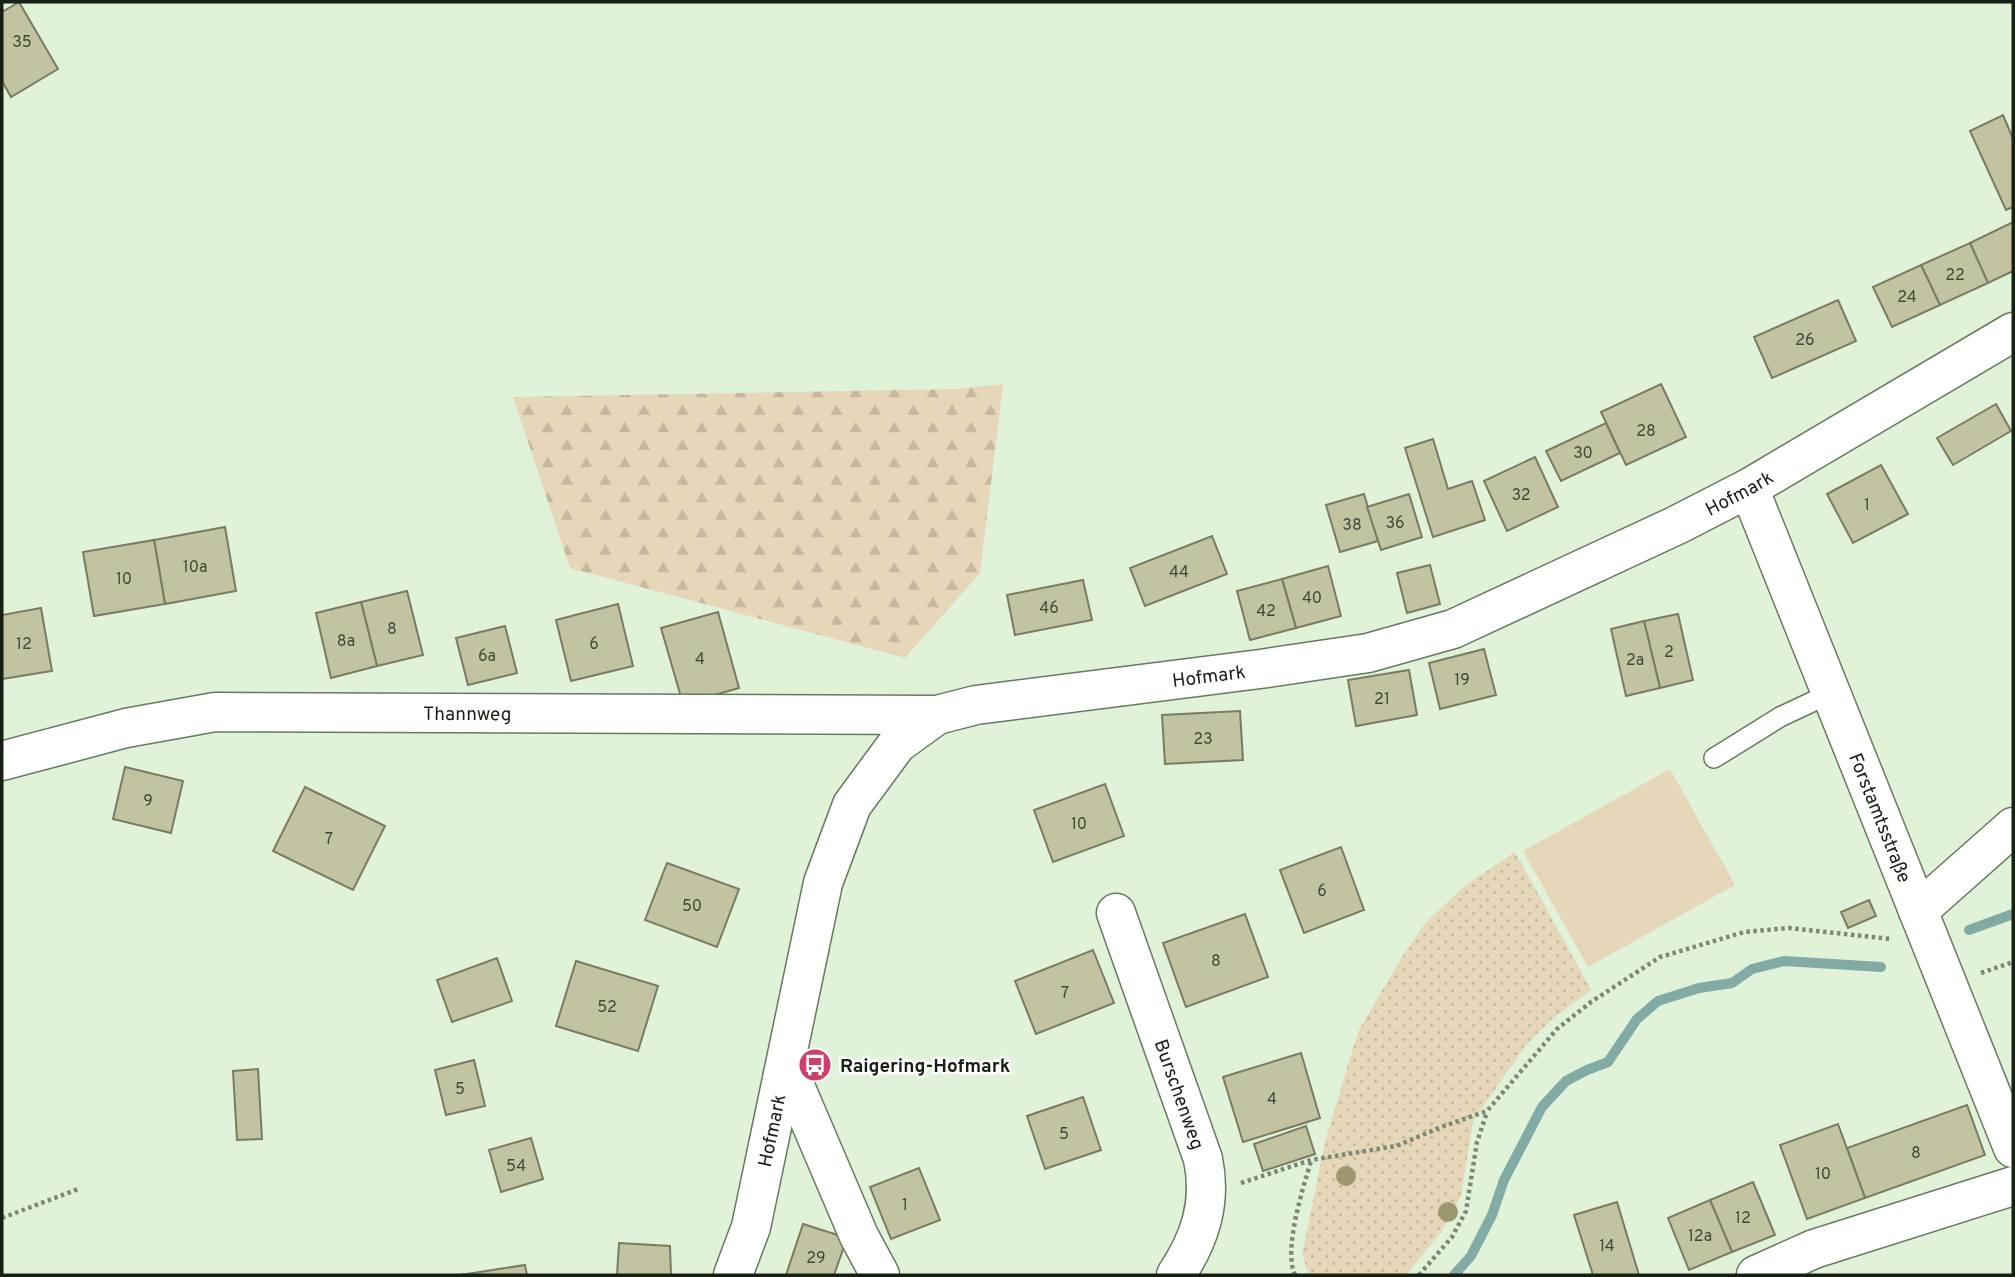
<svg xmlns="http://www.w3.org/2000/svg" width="2015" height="1277" font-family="Overpass,sans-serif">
<defs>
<pattern id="green-dots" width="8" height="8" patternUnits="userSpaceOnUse" patternTransform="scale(1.75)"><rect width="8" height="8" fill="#e6d7b9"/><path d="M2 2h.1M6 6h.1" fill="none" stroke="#c5b89e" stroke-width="1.8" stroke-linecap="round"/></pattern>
<pattern id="forest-firs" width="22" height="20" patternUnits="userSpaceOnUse" patternTransform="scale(1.75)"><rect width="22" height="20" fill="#e6d7b9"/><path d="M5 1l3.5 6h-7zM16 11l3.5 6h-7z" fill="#c5b89e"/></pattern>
</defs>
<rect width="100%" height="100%" fill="#e0f2d8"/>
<!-- green -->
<polygon fill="url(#green-dots)" points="1515,852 1591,990 1551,1020 1526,1045 1473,1121 1461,1196 1441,1232 1406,1275 1309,1275 1302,1254 1326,1138 1358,1032 1398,963 1426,922 1466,885"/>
<!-- forest -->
<polygon fill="url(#forest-firs)" points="1003,384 980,573 905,658 570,568 513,397 956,389"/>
<!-- pitch -->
<polygon fill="#e6d7b9" points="1670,769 1735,885 1588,967 1523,851"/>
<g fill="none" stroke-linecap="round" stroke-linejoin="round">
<!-- stream -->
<g stroke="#82aba6" stroke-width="10">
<polyline points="1969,930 2013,914"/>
<polyline points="1454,1275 1471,1256 1492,1215 1504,1180 1542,1107 1566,1081 1587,1070 1608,1062 1637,1019 1658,1001 1699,988 1732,983 1752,969 1784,961 1881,967"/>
</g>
</g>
<!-- building -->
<g fill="#c1c3a1" stroke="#7a7c61" stroke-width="2">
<polygon points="19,2 58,69 11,97 2,81 2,12"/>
<polygon points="2003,115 2013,139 2013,207 2006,210 1970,131"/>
<polygon points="2013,222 2013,271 1988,283 1970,243"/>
<polygon points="1970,243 1988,283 1940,305 1921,265"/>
<polygon points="1921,265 1940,305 1892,327 1873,287"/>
<polygon points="1838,300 1856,341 1772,378 1754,337"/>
<polygon points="1661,384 1686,437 1626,465 1601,412"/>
<polygon points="1996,404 2011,431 1953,465 1937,438"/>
<polygon points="1606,423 1620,453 1561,481 1546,451"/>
<polygon points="1433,439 1448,489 1472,481 1485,520 1433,537 1405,448"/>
<polygon points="1535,457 1558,507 1507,531 1484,481"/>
<polygon points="1881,465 1908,514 1853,543 1827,494"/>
<polygon points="1364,494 1378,541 1340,552 1326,505"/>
<polygon points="1409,494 1422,537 1381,550 1367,507"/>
<polygon points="225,527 236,591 165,604 154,540"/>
<polygon points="1212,536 1227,574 1145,606 1130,568"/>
<polygon points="154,540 165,604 94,616 83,552"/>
<polygon points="1430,565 1440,604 1407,613 1397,573"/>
<polygon points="1328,566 1341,616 1296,628 1282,579"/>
<polygon points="1282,579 1296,628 1250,640 1237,591"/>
<polygon points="1083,580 1092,620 1015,635 1007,595"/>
<polygon points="407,591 423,655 377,666 361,602"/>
<polygon points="361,602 377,666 331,678 316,613"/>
<polygon points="618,604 633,666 571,681 556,620"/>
<polygon points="41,608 52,671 2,679 2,615"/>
<polygon points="718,612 739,688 683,704 661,628"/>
<polygon points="1678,614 1693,680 1660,688 1644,621"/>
<polygon points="1644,621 1660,688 1626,696 1611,629"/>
<polygon points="505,626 517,673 468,685 456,638"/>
<polygon points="1484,649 1496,695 1440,709 1429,663"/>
<polygon points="1409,670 1417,715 1356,726 1348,680"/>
<polygon points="1240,711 1243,760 1165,764 1162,715"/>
<polygon points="125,767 183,781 171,833 113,819"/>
<polygon points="1105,784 1124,836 1053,862 1034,810"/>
<polygon points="305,787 385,826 353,890 273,851"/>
<polygon points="1341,847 1364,910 1304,933 1280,870"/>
<polygon points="667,863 739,889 717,947 645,920"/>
<polygon points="1869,900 1876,916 1848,928 1841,912"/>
<polygon points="1245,914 1268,977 1186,1007 1163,943"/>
<polygon points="1093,950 1114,1003 1036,1034 1015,981"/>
<polygon points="497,958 512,1001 452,1022 437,980"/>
<polygon points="576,961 658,986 638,1051 556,1026"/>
<polygon points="1301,1053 1320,1118 1243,1142 1223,1077"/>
<polygon points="474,1060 485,1106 446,1115 435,1070"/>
<polygon points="258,1069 262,1139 237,1140 233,1071"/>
<polygon points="1083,1097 1101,1150 1045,1169 1027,1116"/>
<polygon points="1967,1105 1985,1155 1865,1198 1847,1148"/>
<polygon points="1838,1124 1865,1198 1807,1219 1780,1145"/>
<polygon points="1306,1126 1315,1154 1263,1171 1254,1144"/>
<polygon points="531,1138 543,1179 501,1192 489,1150"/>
<polygon points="919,1168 940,1220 891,1239 870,1187"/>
<polygon points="1753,1182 1775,1235 1732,1252 1710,1200"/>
<polygon points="1710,1200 1732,1252 1689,1270 1668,1218"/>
<polygon points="1617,1202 1639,1275 1593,1275 1574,1215"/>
<polygon points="803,1224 847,1238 834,1275 786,1275"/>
<polygon points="619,1243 670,1246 671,1275 617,1275"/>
<polygon points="525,1265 527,1275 460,1275"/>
</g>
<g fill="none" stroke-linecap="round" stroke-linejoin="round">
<defs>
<polyline id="lane" points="1714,758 1780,717 1831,693"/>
<g id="street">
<path id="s1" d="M1749,488L2013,1148"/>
<path id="s2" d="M2,761L126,728L215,712L937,715"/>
<polyline points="1918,911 2013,827"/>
<path id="s3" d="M1116,913L1203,1159C1212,1203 1200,1239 1176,1275"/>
<polyline points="786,1065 859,1236 880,1275"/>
<polyline points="1756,1275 1814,1249 2013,1186"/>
</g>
<g id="secondary">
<path id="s4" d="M733,1275L751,1227L823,883L852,805L897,744L937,715L976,705L1260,669L1368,653L1453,629L1677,525L1749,488L2013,332"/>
</g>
</defs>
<!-- lane casing -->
<use href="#lane" stroke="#697961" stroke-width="22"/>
<!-- street casing -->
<use href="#street" stroke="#697961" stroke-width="41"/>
<!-- secondary casing -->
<use href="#secondary" stroke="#697961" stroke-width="41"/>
<!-- path -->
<g stroke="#7c8876" stroke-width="4.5" stroke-dasharray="3.5 3.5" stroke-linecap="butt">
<polyline points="1981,973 2013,962"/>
<polyline points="1241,1183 1311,1160 1396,1146 1444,1126 1487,1111 1557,1029 1591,1002 1660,957 1744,932 1789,928 1891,939"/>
<polyline points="2,1218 78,1189"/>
<path d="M1295,1275C1283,1250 1303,1188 1311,1161"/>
<polyline points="1419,1275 1452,1237 1466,1211 1477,1142 1487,1112"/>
</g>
<!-- lane -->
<use href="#lane" stroke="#fff" stroke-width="19"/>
<!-- street -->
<use href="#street" stroke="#fff" stroke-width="38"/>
<!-- secondary -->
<use href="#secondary" stroke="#fff" stroke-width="38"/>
</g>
<!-- trees -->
<g fill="#9d9870">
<circle cx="1346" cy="1176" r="10"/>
<circle cx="1448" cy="1212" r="10"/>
</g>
<!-- icons -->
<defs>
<symbol id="bus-disc" viewBox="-11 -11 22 22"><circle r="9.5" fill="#ce3f69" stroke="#fff"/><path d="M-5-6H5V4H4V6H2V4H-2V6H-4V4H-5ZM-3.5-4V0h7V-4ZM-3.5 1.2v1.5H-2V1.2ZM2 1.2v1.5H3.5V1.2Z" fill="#fff"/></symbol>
</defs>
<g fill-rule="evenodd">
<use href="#bus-disc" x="796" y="1046" width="38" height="38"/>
</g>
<g text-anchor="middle" stroke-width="5" stroke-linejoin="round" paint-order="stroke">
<!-- number labels -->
<g font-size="16" fill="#424838">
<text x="22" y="47">35</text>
<text x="1955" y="280">22</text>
<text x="1907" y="302">24</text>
<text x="1805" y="345">26</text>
<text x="1646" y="436">28</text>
<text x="1583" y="458">30</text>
<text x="1521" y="500">32</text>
<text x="1867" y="510">1</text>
<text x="1395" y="528">36</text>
<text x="1352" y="530">38</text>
<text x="195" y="572">10a</text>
<text x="1179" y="577">44</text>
<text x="124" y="584">10</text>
<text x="1312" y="603">40</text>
<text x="1049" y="613">46</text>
<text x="1266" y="616">42</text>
<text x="392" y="634">8</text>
<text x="346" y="646">8a</text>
<text x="24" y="649">12</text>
<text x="594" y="649">6</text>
<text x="1669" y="657">2</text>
<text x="487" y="661">6a</text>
<text x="700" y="664">4</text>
<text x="1635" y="665">2a</text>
<text x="1462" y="685">19</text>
<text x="1382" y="704">21</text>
<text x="1203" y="744">23</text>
<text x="148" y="806">9</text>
<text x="1079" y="829">10</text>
<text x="329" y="844">7</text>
<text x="1322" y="896">6</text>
<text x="692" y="911">50</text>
<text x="1216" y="966">8</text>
<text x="1065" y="998">7</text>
<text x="607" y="1012">52</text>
<text x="460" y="1094">5</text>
<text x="1272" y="1104">4</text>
<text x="1064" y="1139">5</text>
<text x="1916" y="1158">8</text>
<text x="516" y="1171">54</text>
<text x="1823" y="1179">10</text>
<text x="905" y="1210">1</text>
<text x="1743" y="1223">12</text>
<text x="1700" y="1241">12a</text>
<text x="1607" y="1251">14</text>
<text x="816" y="1263">29</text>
</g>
<!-- street labels -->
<g font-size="19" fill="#181f15" stroke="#fff">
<text dy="7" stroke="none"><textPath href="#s4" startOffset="1452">Hofmark</textPath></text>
<text dy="7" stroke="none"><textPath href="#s4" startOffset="886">Hofmark</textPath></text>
<text dy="7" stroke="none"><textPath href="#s2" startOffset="471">Thannweg</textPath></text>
<text dy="7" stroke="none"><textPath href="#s1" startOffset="355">Forstamtsstraße</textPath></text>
<text dy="7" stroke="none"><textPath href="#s3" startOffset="192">Burschenweg</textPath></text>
<text dy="7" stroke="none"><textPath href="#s4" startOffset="150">Hofmark</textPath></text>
</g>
<!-- poi labels -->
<g font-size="19" font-weight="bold" fill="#181f15" stroke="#fff" text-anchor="start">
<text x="840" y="1072">Raigering-Hofmark</text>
</g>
</g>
<!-- border -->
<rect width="2015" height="1277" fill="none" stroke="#181f15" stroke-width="7"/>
</svg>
